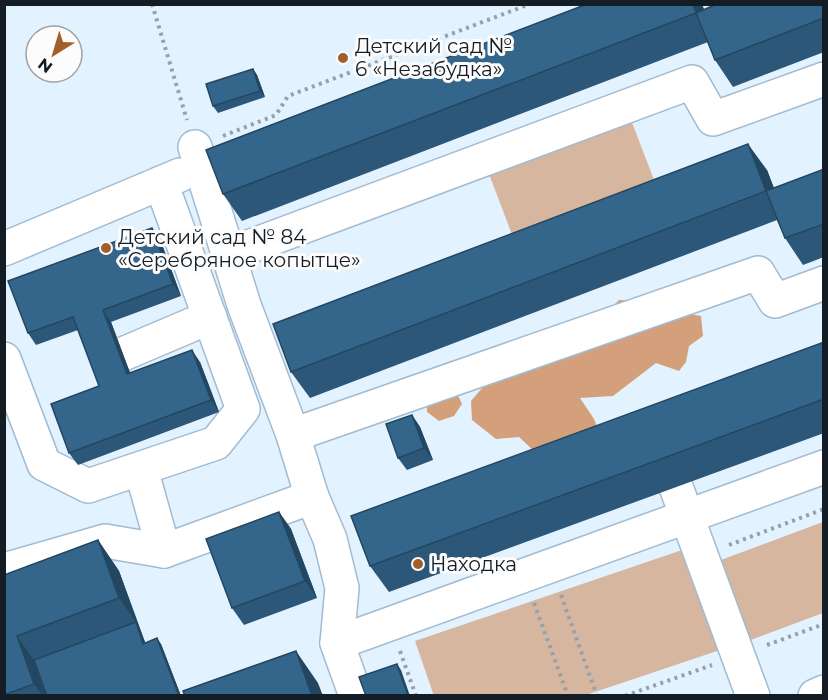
<svg xmlns="http://www.w3.org/2000/svg" width="828" height="700" font-family="Montserrat,sans-serif">
<rect width="100%" height="100%" fill="#e2f2ff"/>
<!-- green -->
<g fill="#d6b69f">
<polygon points="631,120 661,198 519,253 489,174"/>
<polygon points="823,522 823,613 748,641 718,561"/>
<polygon points="688,548 723,649 586,695 434,696 415,641"/>
</g>
<!-- forest -->
<g fill="#d4a07b">
<path d="M619,300C651,301 671,311 701,316L703,336L689,346L686,362L679,371L656,363L613,396L580,398L594,419L605,446L534,451L519,437L496,439L472,420L471,401L488,381L577,318L602,317Z"/>
<polygon points="455,389 462,404 454,416 439,421 427,412 427,398"/>
</g>
<g fill="none" stroke-linecap="round" stroke-linejoin="round">
<defs>
<g id="minor">
<polyline points="195,147 244,305 293,435 312,497"/>
<polyline points="4,249 180,175"/>
<polyline points="227,255 692,82 713,119 824,79"/>
<polyline points="123,354 210,317"/>
<polyline points="4,359 44,464 88,486 216,443 243,409 161,183"/>
<polyline points="293,435 758,273 775,301 824,283"/>
<polyline points="141,469 164,551"/>
<polyline points="676,487 753,696"/>
<polyline points="4,570 105,541 164,551 312,497 330,539 342,588 337,643 356,696"/>
<polyline points="337,643 824,467"/>
<polyline points="815,696 824,692"/>
</g>
</defs>
<!-- minor casing -->
<use href="#minor" stroke="#a2bbd0" stroke-width="36"/>
<!-- path -->
<g stroke="#93a1ac" stroke-width="4" stroke-dasharray="3 4.5" stroke-linecap="butt">
<polyline points="152,4 187,120"/>
<polyline points="223,136 276,115 288,96 530,4"/>
<polyline points="729,545 824,509"/>
<polyline points="561,595 597,696"/>
<polyline points="534,603 568,696"/>
<polyline points="767,645 824,624"/>
<polyline points="400,651 416,696"/>
<polyline points="625,696 712,665"/>
</g>
<!-- minor -->
<use href="#minor" stroke="#fff" stroke-width="33"/>
</g>
<!-- wall -->
<g fill="#2d5778">
<polygon points="587,4 702,4 704,10 824,4 824,52 733,87 715,60 708,42 242,221 223,194"/>
<polygon points="253,69 257,75 265,97 218,113 213,106"/>
<polygon points="824,169 824,257 803,265 785,238 777,220 310,398 291,372 767,170 774,188"/>
<polygon points="152,228 160,239 181,296 111,322 130,373 200,362 219,412 78,465 69,453 99,386 78,330 36,345 28,333"/>
<polygon points="824,342 824,433 389,592 370,566"/>
<polygon points="412,415 420,427 433,460 407,470 398,458"/>
<polygon points="279,512 291,529 317,598 244,625 232,608"/>
<polygon points="98,540 119,571 145,643 161,644 181,696 4,696 4,575"/>
</g>
<!-- shaded-wall -->
<g fill="#244761">
<polygon points="693,4 702,4 715,39 696,13"/>
<polygon points="253,69 257,75 265,97 260,91"/>
<polygon points="748,144 767,170 785,218 766,191"/>
<polygon points="152,228 160,239 181,296 173,284"/>
<polygon points="103,310 111,322 135,386 127,374"/>
<polygon points="192,350 200,362 219,412 211,400"/>
<polygon points="412,415 420,427 433,460 424,448"/>
<polygon points="279,512 291,529 317,598 305,581"/>
<polygon points="98,540 119,571 148,650 143,644 136,622 119,598"/>
<polygon points="17,636 38,666 49,696 43,696 34,684"/>
<polygon points="157,638 161,644 181,696 179,696"/>
<polygon points="296,651 318,683 323,696 312,696"/>
<polygon points="397,664 401,670 410,696 408,696"/>
</g>
<!-- building -->
<g fill="#34658b" stroke="#244761" stroke-width="1.5">
<polygon points="587,4 693,4 696,13 223,194 206,150"/>
<polygon points="717,4 824,4 824,18 715,60 696,13"/>
<polygon points="253,69 260,91 213,106 206,84"/>
<polygon points="748,144 766,191 824,169 824,224 785,238 766,191 291,372 273,324"/>
<polygon points="152,228 173,284 103,310 127,374 192,350 211,400 69,453 51,404 99,386 73,317 28,333 8,281"/>
<polygon points="824,342 824,399 370,566 351,516"/>
<polygon points="412,415 424,448 398,458 386,424"/>
<polygon points="279,512 305,581 232,608 206,539"/>
<polygon points="98,540 119,598 17,636 34,684 4,695 4,575"/>
<polygon points="136,622 143,644 157,638 179,696 47,696 34,660"/>
<polygon points="296,651 312,696 185,696 183,691"/>
<polygon points="397,664 408,696 366,696 359,677"/>
</g>
<!-- markers -->
<g fill="#a1602b" stroke="#fcfcfc" stroke-width="2">
<circle cx="343" cy="58" r="6"/>
<circle cx="106" cy="248" r="6"/>
<circle cx="418" cy="564" r="6"/>
</g>
<g text-anchor="middle" stroke-width="6" stroke-linejoin="round" paint-order="stroke">
<!-- poi labels -->
<g font-size="20" fill="#141d25" stroke="#fcfcfc" text-anchor="start">
<text x="355" y="53">Детский сад №<tspan x="355" dy="23">6 «Незабудка»</tspan></text>
<text x="118" y="244">Детский сад № 84<tspan x="118" dy="23">«Серебряное копытце»</tspan></text>
<text x="430" y="571">Находка</text>
</g>
</g>
<!-- border -->
<rect width="828" height="700" fill="none" stroke="#141d25" stroke-width="12"/>
<!-- north arrow -->
<g transform="translate(54 54) rotate(217)"><circle r="28" fill="#fcfcfc" stroke="#9fa3a6" stroke-width="1.5"/>
<path d="M0-4.5L10 22L0 15L-10 22Z" fill="#a1602b"/>
<text y="-9" font-size="16" font-weight="bold" text-anchor="middle" fill="#141d25">N</text>
</g>
</svg>
